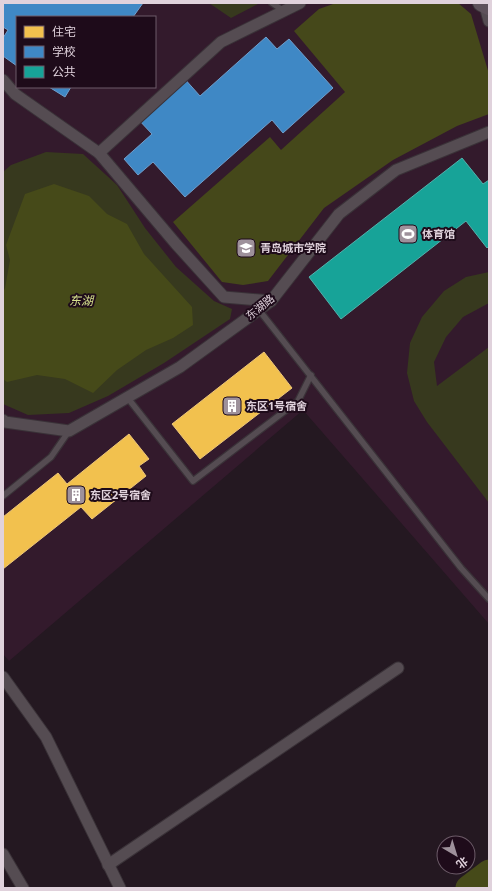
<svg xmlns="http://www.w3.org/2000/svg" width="492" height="891" font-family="'Noto Sans','Noto Sans SC',sans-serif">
<rect width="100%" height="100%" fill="#241821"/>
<!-- built -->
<path fill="#331a2c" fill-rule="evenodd" d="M3,3H489V624L303,410L9,661L3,654ZM17,17H155V87H17Z"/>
<!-- green -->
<g fill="#37391e">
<polygon points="209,3 260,3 231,18"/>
<polygon points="46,152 83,154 117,185 145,228 176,267 214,301 232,309 230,319 164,363 108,396 69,413 28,415 3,404 3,172 11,165"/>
<polygon points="489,272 489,303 463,317 446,337 434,362 437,386 489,347 489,503 427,422 414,401 407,373 410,343 422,317 444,291 466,277"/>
</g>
<!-- forest -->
<polygon fill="#45481a" points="336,3 458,3 471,14 489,74 489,114 457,126 393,160 324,208 268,281 243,285 222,282 173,222 270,137 281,150 345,92 294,31 319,9"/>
<!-- water -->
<polygon fill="#464a19" points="54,184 89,196 107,214 127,224 144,254 192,307 193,325 173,338 146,350 117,370 93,393 65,379 37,375 7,382 3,379 3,292 5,288 10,260 6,245 25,194"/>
<!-- homes -->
<g fill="#f2c14e" stroke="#edc679">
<polygon points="264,352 292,388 200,459 172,424"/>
<polygon points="129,434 149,459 139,466 146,476 92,519 81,507 3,569 3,517 58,473 67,484"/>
</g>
<!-- schools -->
<g fill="#3f88c5" stroke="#6f9ecc">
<polygon points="3,3 143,3 133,17 17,17 17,66 3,56 3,38 8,30 3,27"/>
<polygon points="266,37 277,49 289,39 333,88 283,133 272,120 185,197 153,162 138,175 124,159 152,134 137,118 183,77 200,96"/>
<polygon points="49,87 71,87 65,97"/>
</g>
<!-- public -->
<polygon fill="#17a398" stroke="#53b1ac" points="462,158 483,184 489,180 489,246 487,248 466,221 341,319 309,277"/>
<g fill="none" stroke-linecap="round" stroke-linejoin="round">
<!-- river -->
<polyline stroke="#464a19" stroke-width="25" points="468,888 489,872"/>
<defs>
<g id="lane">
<polyline points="272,3 284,11"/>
<polyline points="259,310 461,568 489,599"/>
<polyline points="127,397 193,481 298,401 311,375"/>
<polyline points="3,496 51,457 69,431"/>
</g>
<g id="street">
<polyline points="485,6 489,21"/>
<polyline points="3,80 15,94 99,153"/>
<polyline points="271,301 224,297 176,244 99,153 221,42 300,3"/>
<polyline points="3,420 5,422 69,431 180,367 271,301 339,214 396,170 489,132"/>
<polyline points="3,677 46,737 120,888"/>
<polyline points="3,854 23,888"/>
<polyline points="108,865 398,668"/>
</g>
<polyline id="secondary" points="481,3 489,7"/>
</defs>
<!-- lane casing -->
<use href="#lane" stroke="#3a3238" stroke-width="8"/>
<!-- street casing -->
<use href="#street" stroke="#3a3238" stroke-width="13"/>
<!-- secondary casing -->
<use href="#secondary" stroke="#3a3238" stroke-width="18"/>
<!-- lane -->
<use href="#lane" stroke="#554c52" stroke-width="5.5"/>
<!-- street -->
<use href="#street" stroke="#554c52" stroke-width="11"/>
<!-- secondary -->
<use href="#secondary" stroke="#5e525b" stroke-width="16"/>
</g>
<!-- icons -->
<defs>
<symbol id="stadium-square" viewBox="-11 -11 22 22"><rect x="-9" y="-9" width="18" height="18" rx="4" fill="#9e919b" stroke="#1e0b1a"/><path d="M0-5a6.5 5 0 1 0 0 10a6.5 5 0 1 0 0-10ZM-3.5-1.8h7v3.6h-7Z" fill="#fff"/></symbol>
<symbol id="university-square" viewBox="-11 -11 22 22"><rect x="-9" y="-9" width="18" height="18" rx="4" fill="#9e919b" stroke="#1e0b1a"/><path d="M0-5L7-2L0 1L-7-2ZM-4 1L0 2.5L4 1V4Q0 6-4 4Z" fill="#fff"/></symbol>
<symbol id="building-square" viewBox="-11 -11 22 22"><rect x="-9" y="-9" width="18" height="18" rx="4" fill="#9e919b" stroke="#1e0b1a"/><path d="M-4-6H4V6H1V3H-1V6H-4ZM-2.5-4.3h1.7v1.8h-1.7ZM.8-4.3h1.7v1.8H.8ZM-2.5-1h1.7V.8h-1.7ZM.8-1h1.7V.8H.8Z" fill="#fff"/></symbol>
</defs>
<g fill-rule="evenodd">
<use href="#stadium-square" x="397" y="223" width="22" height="22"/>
<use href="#university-square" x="235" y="237" width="22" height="22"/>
<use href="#building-square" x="221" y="395" width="22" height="22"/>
<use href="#building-square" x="65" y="484" width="22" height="22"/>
</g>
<g text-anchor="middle" stroke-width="4" stroke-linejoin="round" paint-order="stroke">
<!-- poi labels -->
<g font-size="11" font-weight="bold" fill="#e0d2dc" stroke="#1e0b1a" text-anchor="start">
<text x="422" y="238">体育馆</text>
<text x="260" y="252">青岛城市学院</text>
<text x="246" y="410">东区1号宿舍</text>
<text x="90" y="499">东区2号宿舍</text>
</g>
<!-- street labels -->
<g font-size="11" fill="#e0d2dc" stroke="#1e0b1a">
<text transform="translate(260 307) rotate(-39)" y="4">东湖路</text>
</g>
<!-- water labels -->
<g font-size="12" font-style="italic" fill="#d5e08d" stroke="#1e0b1a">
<text x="81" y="305">东湖</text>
</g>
</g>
<!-- border -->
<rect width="492" height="891" fill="none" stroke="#e0d2dc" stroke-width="8"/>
<!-- legend -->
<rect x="16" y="16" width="140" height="72" fill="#1e0b1a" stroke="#6c5b68"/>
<rect x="24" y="26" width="20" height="12" fill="#f2c14e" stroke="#6c5b68"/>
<text x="52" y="36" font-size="12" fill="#e0d2dc">住宅</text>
<rect x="24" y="46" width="20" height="12" fill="#3f88c5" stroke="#6c5b68"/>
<text x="52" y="56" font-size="12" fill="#e0d2dc">学校</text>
<rect x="24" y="66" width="20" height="12" fill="#17a398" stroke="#6c5b68"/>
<text x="52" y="76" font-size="12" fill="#e0d2dc">公共</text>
<!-- north arrow -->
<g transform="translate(456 855) rotate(142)"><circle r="19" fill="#1e0b1a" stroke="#6c5b68"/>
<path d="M0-3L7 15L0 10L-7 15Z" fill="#9e919b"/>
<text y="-6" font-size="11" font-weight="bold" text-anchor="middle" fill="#e0d2dc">北</text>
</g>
</svg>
